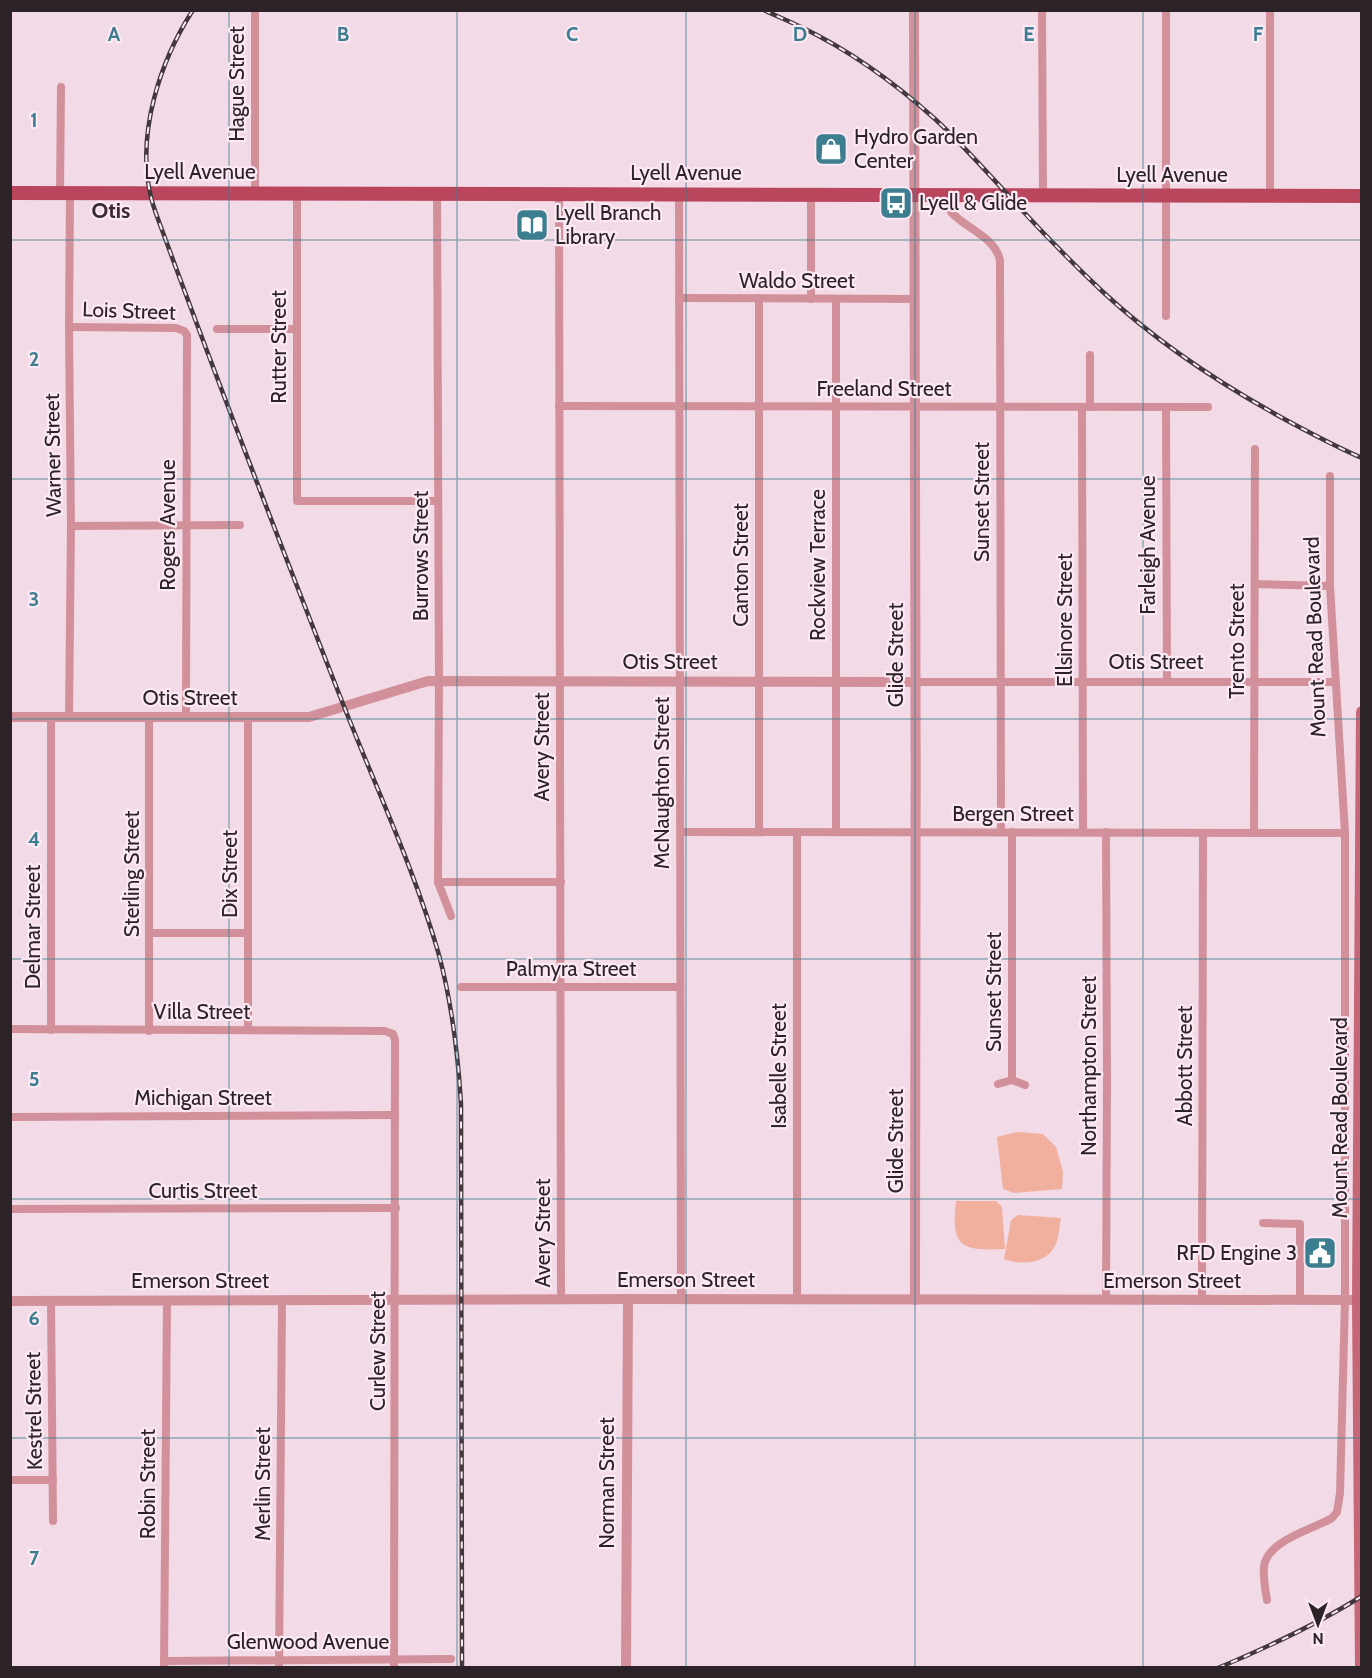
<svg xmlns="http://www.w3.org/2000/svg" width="1372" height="1678" font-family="Cabin,sans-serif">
<rect width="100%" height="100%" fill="#f2dae6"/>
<!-- green -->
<g fill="#f1b09e">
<polygon points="1017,1132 1043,1134 1056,1147 1063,1172 1062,1189 1014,1193 1003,1189 997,1137"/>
<path d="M956,1201H996L1002,1207L1005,1249C960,1251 951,1247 956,1201Z"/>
<path d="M1018,1215L1061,1218C1059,1227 1059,1238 1055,1246C1045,1265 1021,1265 1004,1259L1011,1220Z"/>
</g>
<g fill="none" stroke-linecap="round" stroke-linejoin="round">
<!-- minor -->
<g stroke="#d2919a" stroke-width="8">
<polyline points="1042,10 1043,195"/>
<polyline points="1166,10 1166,316"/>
<polyline points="60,193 61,87"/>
<polyline points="255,193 255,10"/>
<polyline points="297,193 297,501 438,501"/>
<polyline points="437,193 439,681 438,882 451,916"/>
<polyline points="559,194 561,1300"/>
<polyline points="679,194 681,1299"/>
<path d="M948,195L949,207L951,212C966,229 996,237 1000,261L1001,832"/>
<polyline points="1270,196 1270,10"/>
<polyline points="679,298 915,299"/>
<polyline points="811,299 811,194"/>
<polyline points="836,299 836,832"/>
<polyline points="69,327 176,328 184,331 187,335 186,718"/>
<polyline points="217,329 297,329"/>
<polyline points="559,406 1208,407"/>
<polyline points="1082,407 1083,832"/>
<polyline points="1090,407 1090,355"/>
<polyline points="1166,407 1167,682"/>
<polyline points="71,526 240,525"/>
<polyline points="1255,584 1330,586"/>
<polyline points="916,682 1335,682"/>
<polyline points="51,717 51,1030"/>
<polyline points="69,717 71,526 69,327 70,193"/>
<polyline points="149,718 149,1031"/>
<polyline points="248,718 248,1030"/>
<polyline points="681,832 1345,833"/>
<polyline points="759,832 759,298"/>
<polyline points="797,832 797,1300"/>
<polyline points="1012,832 1012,1080"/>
<polyline points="1254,833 1255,449"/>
<polyline points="438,882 561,882"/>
<polyline points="150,933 248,933"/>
<polyline points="461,987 680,987"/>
<polyline points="10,1029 385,1031 393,1034 395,1040 394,1668"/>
<polyline points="998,1084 1012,1080 1025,1085"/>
<polyline points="10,1117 395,1115"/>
<polyline points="10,1209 396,1208"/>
<polyline points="1263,1223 1300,1224 1300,1300"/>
<polyline points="1106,1300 1107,1081 1106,832"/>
<polyline points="1202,1300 1203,833"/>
<polyline points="51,1301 53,1521"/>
<polyline points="10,1480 53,1480"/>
<path d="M1267,1600C1265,1589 1263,1577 1264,1566C1268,1540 1312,1530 1332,1518L1337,1512L1340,1493L1345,1300V833L1330,586V476"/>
<polyline points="165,1661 451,1659"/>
<polyline points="164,1668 167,1301"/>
<polyline points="279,1668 282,1300"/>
</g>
<!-- tertiary -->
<g stroke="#d2919a" stroke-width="10">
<path d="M914,10C916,440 916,870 915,1300"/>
<polyline points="10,717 309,717 428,681 916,682"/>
<polyline points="10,1301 628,1299 1362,1300"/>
<polyline points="626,1668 628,1299"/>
</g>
<!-- secondary -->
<polyline stroke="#c56777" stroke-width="12" points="1361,1668 1358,1300 1362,712"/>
<!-- primary -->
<polyline stroke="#ba465e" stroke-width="14" points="10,193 1362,196"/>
<defs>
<g id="rail">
<path d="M193,10C160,61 137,132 150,193C152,202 155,211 158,219C218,383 281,546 345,709C377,790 415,871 439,955C452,1004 458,1054 461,1104L462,1668"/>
<path d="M764,10C776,16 789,21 801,27C849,50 896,84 935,119C961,143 984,169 1008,195C1038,228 1070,261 1103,292C1160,345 1231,391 1301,428C1320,438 1341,449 1362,458"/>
<path d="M1218,1668C1268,1647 1316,1625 1362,1596"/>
</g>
</defs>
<!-- rail casing -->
<use href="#rail" stroke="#43383e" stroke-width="4.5"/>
<!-- rail -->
<use href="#rail" stroke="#fce9f3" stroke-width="2" stroke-dasharray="7" stroke-linecap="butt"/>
</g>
<!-- grid -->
<path fill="none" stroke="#3c7e90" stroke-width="1.5" stroke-opacity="0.55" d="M229,10V1668M457,10V1668M686,10V1668M915,10V1668M1143,10V1668M10,240H1362M10,479H1362M10,719H1362M10,959H1362M10,1199H1362M10,1438H1362"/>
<!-- icons -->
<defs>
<symbol id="shop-square" viewBox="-11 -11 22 22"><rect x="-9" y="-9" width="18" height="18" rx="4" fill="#3c7e90" stroke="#fce9f3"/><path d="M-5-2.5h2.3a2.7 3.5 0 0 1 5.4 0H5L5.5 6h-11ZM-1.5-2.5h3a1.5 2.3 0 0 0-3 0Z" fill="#fff"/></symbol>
<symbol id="bus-square" viewBox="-11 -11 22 22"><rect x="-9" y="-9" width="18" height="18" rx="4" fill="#3c7e90" stroke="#fce9f3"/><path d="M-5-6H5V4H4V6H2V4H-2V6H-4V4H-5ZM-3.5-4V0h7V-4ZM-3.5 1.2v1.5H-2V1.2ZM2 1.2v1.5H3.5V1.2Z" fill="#fff"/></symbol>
<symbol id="library-square" viewBox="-11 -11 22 22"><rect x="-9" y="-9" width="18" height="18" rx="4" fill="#3c7e90" stroke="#fce9f3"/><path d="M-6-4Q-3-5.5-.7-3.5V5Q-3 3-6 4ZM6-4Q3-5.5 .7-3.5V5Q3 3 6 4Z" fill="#fff"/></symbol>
<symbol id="civic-square" viewBox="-11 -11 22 22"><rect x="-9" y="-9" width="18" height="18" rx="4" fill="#3c7e90" stroke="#fce9f3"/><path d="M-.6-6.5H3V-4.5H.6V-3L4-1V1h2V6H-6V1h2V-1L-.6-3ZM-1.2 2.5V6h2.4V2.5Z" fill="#fff"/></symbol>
</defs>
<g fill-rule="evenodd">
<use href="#shop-square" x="812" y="130" width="38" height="38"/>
<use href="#bus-square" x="877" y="184" width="38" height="38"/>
<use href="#library-square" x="513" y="206" width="38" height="38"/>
<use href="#civic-square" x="1301" y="1234" width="38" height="38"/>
</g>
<g text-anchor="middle" stroke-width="4.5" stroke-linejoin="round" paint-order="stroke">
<!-- street labels -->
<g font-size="21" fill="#2c2328" stroke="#fce9f3">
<text transform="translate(237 84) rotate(-90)" y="7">Hague Street</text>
<text x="200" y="179">Lyell Avenue</text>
<text x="686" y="180">Lyell Avenue</text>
<text x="1172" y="182">Lyell Avenue</text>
<text x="797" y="288">Waldo Street</text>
<text transform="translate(129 311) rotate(2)" y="7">Lois Street</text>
<text transform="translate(279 347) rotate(-90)" y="7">Rutter Street</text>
<text x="884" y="396">Freeland Street</text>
<text transform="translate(53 455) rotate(-91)" y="7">Warner Street</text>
<text transform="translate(982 502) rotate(-90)" y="7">Sunset Street</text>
<text transform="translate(168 525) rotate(-90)" y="7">Rogers Avenue</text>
<text transform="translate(1148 545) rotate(-90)" y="7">Farleigh Avenue</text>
<text transform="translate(421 556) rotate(-90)" y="7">Burrows Street</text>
<text transform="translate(741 565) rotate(-90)" y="7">Canton Street</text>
<text transform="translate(818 565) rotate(-90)" y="7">Rockview Terrace</text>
<text transform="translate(1065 620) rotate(-90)" y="7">Ellsinore Street</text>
<text transform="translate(1315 637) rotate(-92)" y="7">Mount Read Boulevard</text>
<text transform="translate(1237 641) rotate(-90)" y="7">Trento Street</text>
<text transform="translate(896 655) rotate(-90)" y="7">Glide Street</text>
<text x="670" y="669">Otis Street</text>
<text x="1156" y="669">Otis Street</text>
<text x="190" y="705">Otis Street</text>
<text transform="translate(542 747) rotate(-90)" y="7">Avery Street</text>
<text transform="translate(662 783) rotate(-90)" y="7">McNaughton Street</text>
<text x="1013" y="821">Bergen Street</text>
<text transform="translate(132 874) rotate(-90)" y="7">Sterling Street</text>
<text transform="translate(230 874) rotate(-90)" y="7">Dix Street</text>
<text transform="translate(33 927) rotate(-90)" y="7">Delmar Street</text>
<text x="571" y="976">Palmyra Street</text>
<text transform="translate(994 992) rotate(-90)" y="7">Sunset Street</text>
<text x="202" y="1019">Villa Street</text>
<text transform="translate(779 1066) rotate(-90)" y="7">Isabelle Street</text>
<text transform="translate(1089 1066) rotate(-90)" y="7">Northampton Street</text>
<text transform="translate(1185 1066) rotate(-90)" y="7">Abbott Street</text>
<text x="203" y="1105">Michigan Street</text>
<text transform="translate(1340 1118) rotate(-90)" y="7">Mount Read Boulevard</text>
<text transform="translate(896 1141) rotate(-90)" y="7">Glide Street</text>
<text x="203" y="1198">Curtis Street</text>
<text transform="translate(543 1233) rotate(-90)" y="7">Avery Street</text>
<text x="686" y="1287">Emerson Street</text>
<text x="200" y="1288">Emerson Street</text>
<text x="1172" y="1288">Emerson Street</text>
<text transform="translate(378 1351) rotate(-90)" y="7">Curlew Street</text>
<text transform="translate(34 1411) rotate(-91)" y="7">Kestrel Street</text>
<text transform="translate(607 1483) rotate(-90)" y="7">Norman Street</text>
<text transform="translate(148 1484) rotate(-90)" y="7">Robin Street</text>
<text transform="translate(263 1484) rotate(-90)" y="7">Merlin Street</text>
<text x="308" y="1649">Glenwood Avenue</text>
</g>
<!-- poi labels -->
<g font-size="21" fill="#2c2328" stroke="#fce9f3" text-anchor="start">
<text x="854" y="144">Hydro Garden<tspan x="854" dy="24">Center</tspan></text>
<text x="919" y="210">Lyell &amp; Glide</text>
<text x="555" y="220">Lyell Branch<tspan x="555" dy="24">Library</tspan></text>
<text x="1297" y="1260" text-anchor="end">RFD Engine 3</text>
</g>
<!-- neighbourhood labels -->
<g font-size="22" font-weight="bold" fill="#3c2a33" stroke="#fce9f3">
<text x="111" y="218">Otis</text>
</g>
</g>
<g font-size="20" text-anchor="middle" font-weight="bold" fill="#3c7e90" stroke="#fce9f3" stroke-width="4.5" stroke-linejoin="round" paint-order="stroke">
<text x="114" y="41">A</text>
<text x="343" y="41">B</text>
<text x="572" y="41">C</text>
<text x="800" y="41">D</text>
<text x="1029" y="41">E</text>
<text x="1258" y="41">F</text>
<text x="34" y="127">1</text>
<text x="34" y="366">2</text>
<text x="34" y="606">3</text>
<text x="34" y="846">4</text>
<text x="34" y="1086">5</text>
<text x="34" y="1325">6</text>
<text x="34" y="1565">7</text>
</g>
<!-- border -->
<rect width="1372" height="1678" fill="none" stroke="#2c2328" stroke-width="24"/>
<!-- north arrow -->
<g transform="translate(1318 1624) rotate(180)" stroke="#fce9f3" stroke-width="4.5" paint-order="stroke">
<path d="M0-4.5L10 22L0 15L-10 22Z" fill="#2c2328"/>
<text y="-9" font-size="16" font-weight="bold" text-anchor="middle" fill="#2c2328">N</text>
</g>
</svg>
